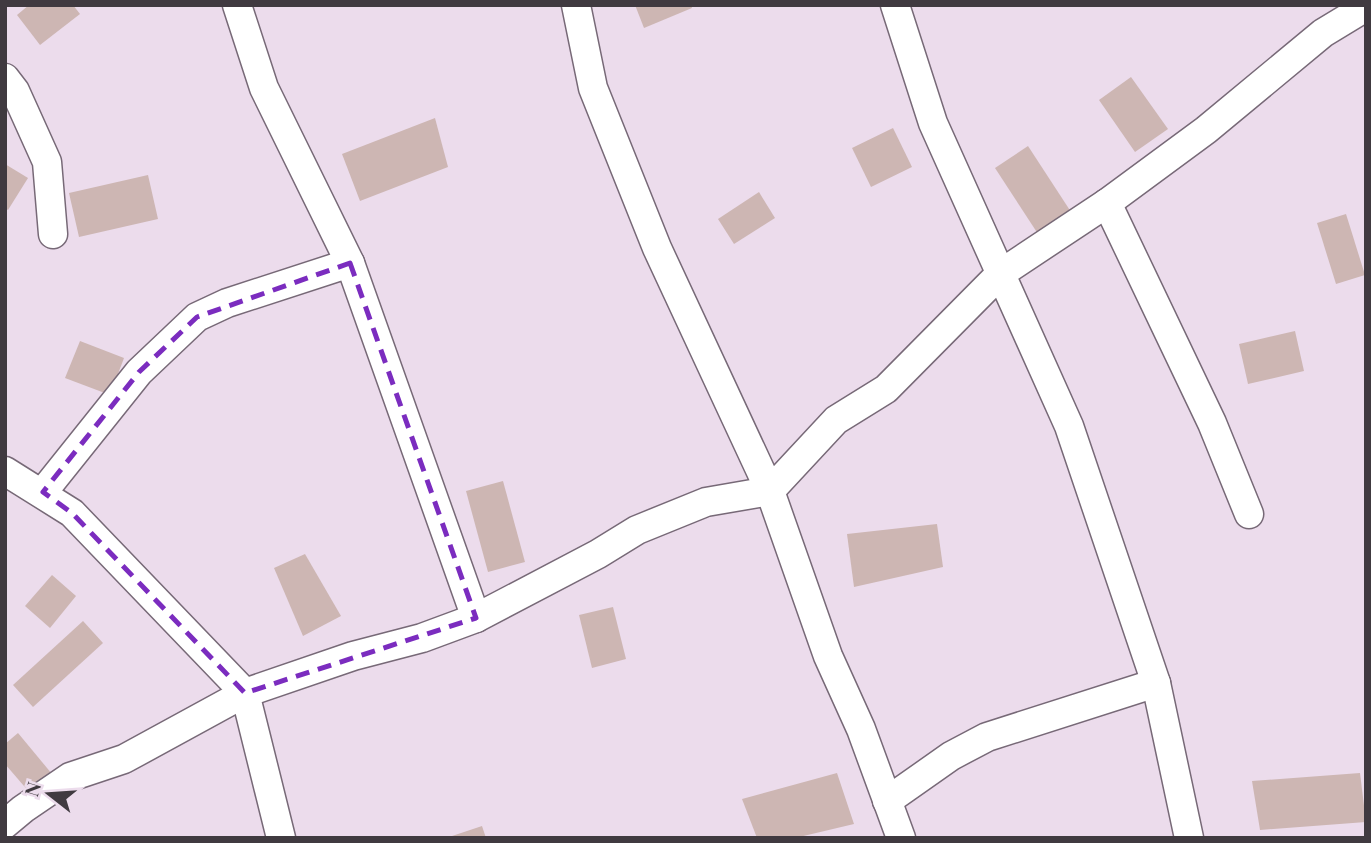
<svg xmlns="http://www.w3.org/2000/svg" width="1371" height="843" font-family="'Playfair Display',serif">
<rect width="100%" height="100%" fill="#ecdcec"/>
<!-- building -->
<g fill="#cdb6b3">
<polygon points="29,5 73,5 80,14 40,45 17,15"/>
<polygon points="635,5 691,5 692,8 644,28"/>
<polygon points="1131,77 1168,129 1135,152 1099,100"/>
<polygon points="435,118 448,167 360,201 342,154"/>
<polygon points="893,128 912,167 871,187 852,148"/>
<polygon points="1028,146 1073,215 1040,237 995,168"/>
<polygon points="5,164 28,178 8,210 5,208"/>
<polygon points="148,175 158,219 79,237 69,193"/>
<polygon points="759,192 775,218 734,244 718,219"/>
<polygon points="1346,214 1365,275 1336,284 1317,223"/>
<polygon points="1295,331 1304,371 1248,384 1239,344"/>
<polygon points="80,341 124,358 110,395 65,378"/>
<polygon points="503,481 525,562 488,572 466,491"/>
<polygon points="937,524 943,567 854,587 847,534"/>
<polygon points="305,554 341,616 303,636 274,568"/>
<polygon points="52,575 76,596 50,628 25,606"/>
<polygon points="613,607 626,659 592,668 579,615"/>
<polygon points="83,621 103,643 33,707 13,685"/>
<polygon points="18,733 52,774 30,793 5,764 5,744"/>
<polygon points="837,773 854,824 795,838 757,838 742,799"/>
<polygon points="1360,773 1366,822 1260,830 1252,781"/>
<polygon points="482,826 486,838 449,838 449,837"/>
</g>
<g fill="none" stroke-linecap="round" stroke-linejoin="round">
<defs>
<g id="minor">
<polyline points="237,5 264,88 350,263 476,618"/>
<polyline points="576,5 593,88 657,248 770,491 828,656 861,729 901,838"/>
<polyline points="895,5 933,123 1069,426 1156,683 1189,838"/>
<polyline points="5,78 15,91 47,162 53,234"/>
<polyline points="1107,203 1212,423 1249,514"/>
<polyline points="5,471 72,513 245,693 281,838"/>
<polyline points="43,492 139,372 197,317 227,303 350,263"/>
<polyline points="887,801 951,756 987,737 1156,683"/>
<polyline points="5,824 23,809 70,777 124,759 245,693 353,656 422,638 476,618 598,554 637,530 706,502 770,491 836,420 886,389 1000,274 1107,203 1206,130 1323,33 1366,7"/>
</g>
</defs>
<!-- minor casing -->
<use href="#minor" stroke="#776977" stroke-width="31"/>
<!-- minor -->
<use href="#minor" stroke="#fff" stroke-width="28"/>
</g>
<!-- marked area -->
<path fill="none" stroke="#7b2cbf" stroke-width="5" stroke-dasharray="14 9" stroke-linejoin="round" d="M350,263L476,618L245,693L72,513L43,492L139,372L197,317Z"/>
<!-- border -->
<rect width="1371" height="843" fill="none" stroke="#403a40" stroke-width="14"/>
<!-- north arrow -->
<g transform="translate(49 794) rotate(287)" stroke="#ecdcec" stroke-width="5" paint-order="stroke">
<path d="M0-5L12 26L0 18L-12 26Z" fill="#403a40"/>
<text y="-10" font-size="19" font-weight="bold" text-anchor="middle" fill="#403a40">N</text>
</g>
</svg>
